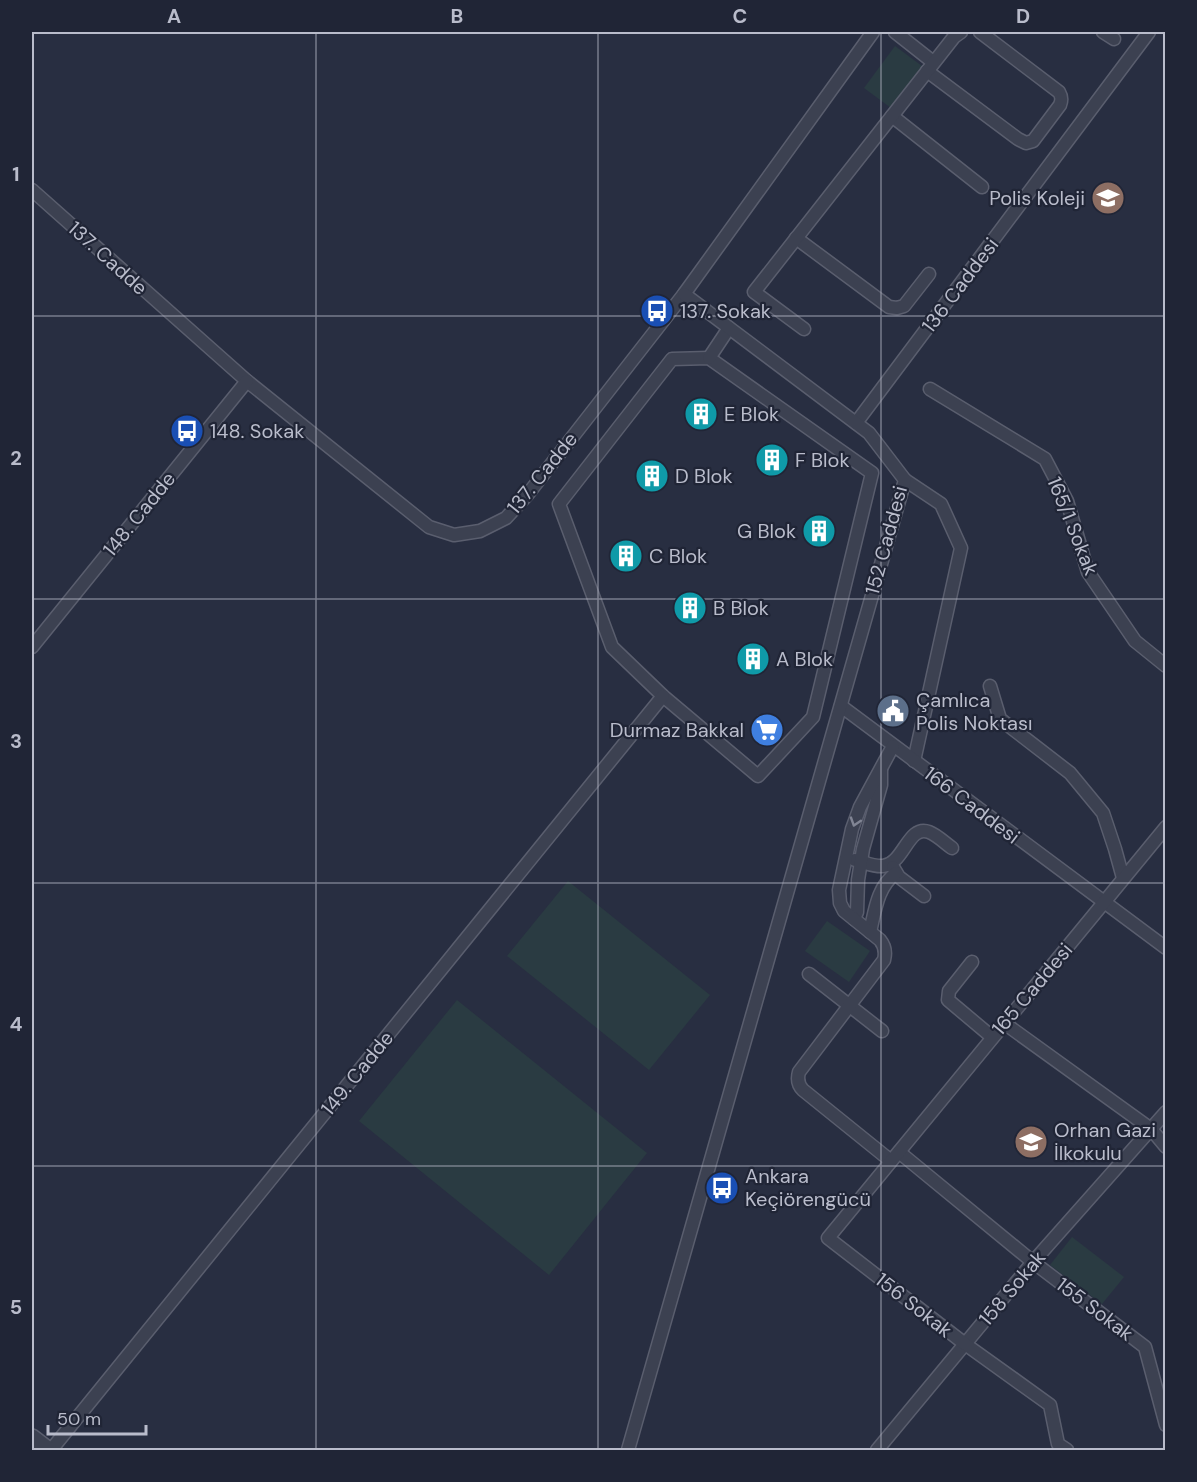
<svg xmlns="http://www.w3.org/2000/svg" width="1197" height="1482" font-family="'DM Sans',sans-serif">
<rect width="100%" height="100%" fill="#282e41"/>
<!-- green -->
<g fill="#2a3b42">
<polygon points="895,46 922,66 891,108 864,88"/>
<polygon points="568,881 710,995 649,1070 507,956"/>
<polygon points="827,921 870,951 849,982 805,951"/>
<polygon points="457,1000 647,1153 549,1275 359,1121"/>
<polygon points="1072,1237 1124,1277 1102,1304 1050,1265"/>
</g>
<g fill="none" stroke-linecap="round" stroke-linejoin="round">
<defs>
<g id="minor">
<polyline points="895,32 933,62"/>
<polyline points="1103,32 1114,39"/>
<path d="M927,71L1018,139L1026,143L1033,141L1060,105C1062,100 1062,97 1059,92L980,32"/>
<polyline points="892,116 982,187"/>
<polyline points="32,190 247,381 429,527 454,535 480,531 506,518 528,494 684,294 873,32"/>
<polyline points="796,238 889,307 897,308 904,306 929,274"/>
<polyline points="804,329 754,292 954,37 961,32"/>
<polygon points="709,358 872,473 813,717 758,776 663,696 612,647 559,504 672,359"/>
<polyline points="709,358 729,328"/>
<polyline points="930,389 1045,459 1067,501 1088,572 1135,641 1166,666"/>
<polyline points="856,423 1149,32"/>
<polyline points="905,480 941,504 961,548 914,761"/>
<polyline points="32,647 247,381"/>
<polyline points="990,686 1000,719 1070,773 1103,813 1115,849 1123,878"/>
<polyline points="841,706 1166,948"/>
<path d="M855,860C864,862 874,867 883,866C904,864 908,824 929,832C937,835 945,843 952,848"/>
<polyline points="893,867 899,877 924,896"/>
<polyline points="854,919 857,912 858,880 863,849 881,785 881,770"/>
<path d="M870,932C875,911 877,887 896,873"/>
<polyline points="972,962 949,991 948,1000 992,1037"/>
<polyline points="809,974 882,1031"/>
<polyline points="1004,1023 1151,1129 1166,1147"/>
<polyline points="899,1152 1033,1262 1145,1347 1166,1425"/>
<path d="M891,1161L803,1090C798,1085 797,1079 799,1072L884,960C886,952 885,946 880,940L844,911L840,903L839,890L852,829L860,807L893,746"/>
<polyline points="51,1450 663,696"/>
<polyline points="628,1450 905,480 869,433 684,294"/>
<polyline points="877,1450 1033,1262 1166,1112"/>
<polyline points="1067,1450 1058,1444 1050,1405 965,1344 828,1238 1166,827"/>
</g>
<polyline id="tertiary" points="32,1437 49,1450"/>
</defs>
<!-- minor casing -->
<use href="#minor" stroke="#5a5e6e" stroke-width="15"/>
<!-- tertiary casing -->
<use href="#tertiary" stroke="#5a5e6e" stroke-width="18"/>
<!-- minor -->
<use href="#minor" stroke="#3c4151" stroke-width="12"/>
<!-- tertiary -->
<use href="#tertiary" stroke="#3c4151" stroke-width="15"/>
</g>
<!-- one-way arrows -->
<defs><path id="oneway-chevron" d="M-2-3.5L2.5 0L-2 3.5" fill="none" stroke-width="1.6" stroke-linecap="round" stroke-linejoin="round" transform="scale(1.5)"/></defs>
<use stroke="#818594" href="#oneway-chevron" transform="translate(855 822) rotate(108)"/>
<!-- grid -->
<path fill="none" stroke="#b9bccb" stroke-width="1.5" stroke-opacity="0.55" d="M316,32V1450M598,32V1450M881,32V1450M32,316H1166M32,599H1166M32,883H1166M32,1166H1166"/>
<!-- icons -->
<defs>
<symbol id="school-disc" viewBox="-11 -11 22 22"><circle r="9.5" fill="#8d6e63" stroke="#202536"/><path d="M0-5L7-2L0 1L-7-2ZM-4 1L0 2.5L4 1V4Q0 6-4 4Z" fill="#fff"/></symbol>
<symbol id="bus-disc" viewBox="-11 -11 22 22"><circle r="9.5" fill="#1a4fb4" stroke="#202536"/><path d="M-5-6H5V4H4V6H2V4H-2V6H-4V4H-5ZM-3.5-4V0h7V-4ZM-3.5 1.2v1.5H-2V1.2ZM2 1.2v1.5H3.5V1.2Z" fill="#fff"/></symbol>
<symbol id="building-disc" viewBox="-11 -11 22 22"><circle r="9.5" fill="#0f9aa8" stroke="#202536"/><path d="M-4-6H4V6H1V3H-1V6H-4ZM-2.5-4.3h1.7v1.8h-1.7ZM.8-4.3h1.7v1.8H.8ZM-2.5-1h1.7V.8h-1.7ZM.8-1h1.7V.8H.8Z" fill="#fff"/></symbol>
<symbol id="civic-disc" viewBox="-11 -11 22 22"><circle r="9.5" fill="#5c6f8a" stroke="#202536"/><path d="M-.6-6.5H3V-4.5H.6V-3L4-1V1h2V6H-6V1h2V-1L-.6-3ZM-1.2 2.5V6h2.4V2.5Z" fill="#fff"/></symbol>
<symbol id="supermarket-disc" viewBox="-11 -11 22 22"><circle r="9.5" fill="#3f7fe0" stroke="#202536"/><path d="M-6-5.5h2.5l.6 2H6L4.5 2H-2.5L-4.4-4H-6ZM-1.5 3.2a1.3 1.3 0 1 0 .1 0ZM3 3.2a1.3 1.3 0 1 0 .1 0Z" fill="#fff"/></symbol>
</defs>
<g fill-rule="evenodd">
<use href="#school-disc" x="1089" y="179" width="38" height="38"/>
<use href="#bus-disc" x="638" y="292" width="38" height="38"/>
<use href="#building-disc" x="682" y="395" width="38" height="38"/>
<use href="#bus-disc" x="168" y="412" width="38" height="38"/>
<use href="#building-disc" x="753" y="441" width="38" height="38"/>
<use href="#building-disc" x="633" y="457" width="38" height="38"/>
<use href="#building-disc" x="800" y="512" width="38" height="38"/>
<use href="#building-disc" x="607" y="537" width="38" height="38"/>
<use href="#building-disc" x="671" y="589" width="38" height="38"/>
<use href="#building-disc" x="734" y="640" width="38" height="38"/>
<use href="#civic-disc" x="874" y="692" width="38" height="38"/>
<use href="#supermarket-disc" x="748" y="711" width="38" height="38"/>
<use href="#school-disc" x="1012" y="1123" width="38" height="38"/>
<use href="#bus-disc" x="703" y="1169" width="38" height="38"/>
</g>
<g text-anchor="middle" stroke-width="4.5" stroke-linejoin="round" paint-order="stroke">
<!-- poi labels -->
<g font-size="20" fill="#b9bccb" stroke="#202536" text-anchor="start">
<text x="1085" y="205" text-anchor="end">Polis Koleji</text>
<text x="680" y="318">137. Sokak</text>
<text x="724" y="421">E Blok</text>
<text x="210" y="438">148. Sokak</text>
<text x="795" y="467">F Blok</text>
<text x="675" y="483">D Blok</text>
<text x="796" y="538" text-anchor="end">G Blok</text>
<text x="649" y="563">C Blok</text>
<text x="713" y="615">B Blok</text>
<text x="776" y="666">A Blok</text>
<text x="916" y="707">Çamlıca<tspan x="916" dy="23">Polis Noktası</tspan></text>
<text x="744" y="737" text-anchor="end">Durmaz Bakkal</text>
<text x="1054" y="1137">Orhan Gazi<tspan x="1054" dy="23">İlkokulu</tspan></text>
<text x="745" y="1183">Ankara<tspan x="745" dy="23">Keçiörengücü</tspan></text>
</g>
<!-- street labels -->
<g font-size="20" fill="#b9bccb" stroke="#202536">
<text transform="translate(108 258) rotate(42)" y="7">137. Cadde</text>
<text transform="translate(960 285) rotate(-53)" y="7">136 Caddesi</text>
<text transform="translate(542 473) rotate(-51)" y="7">137. Cadde</text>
<text transform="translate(139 514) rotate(-51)" y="7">148. Cadde</text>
<text transform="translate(1073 526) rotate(68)" y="7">165/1 Sokak</text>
<text transform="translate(886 540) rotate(-75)" y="7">152 Caddesi</text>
<text transform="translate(972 805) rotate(37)" y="7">166 Caddesi</text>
<text transform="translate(1032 989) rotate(-50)" y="7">165 Caddesi</text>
<text transform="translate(357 1073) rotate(-51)" y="7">149. Cadde</text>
<text transform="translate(1012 1288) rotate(-50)" y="7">158 Sokak</text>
<text transform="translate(914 1305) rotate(38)" y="7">156 Sokak</text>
<text transform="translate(1095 1309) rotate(37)" y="7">155 Sokak</text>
</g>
</g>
<!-- border -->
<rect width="1197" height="1482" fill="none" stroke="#202536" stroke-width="66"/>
<!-- scale -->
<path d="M48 1425v9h98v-9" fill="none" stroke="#b9bccb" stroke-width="3"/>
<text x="57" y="1425" font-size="18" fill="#b9bccb" stroke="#202536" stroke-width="4.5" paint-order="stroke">50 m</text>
<rect x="33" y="33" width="1131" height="1416" fill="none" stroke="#b9bccb" stroke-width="2"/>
<g font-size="20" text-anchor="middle" font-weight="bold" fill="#b9bccb">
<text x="174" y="23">A</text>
<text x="457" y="23">B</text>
<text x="740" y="23">C</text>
<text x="1023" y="23">D</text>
<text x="16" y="181">1</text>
<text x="16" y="465">2</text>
<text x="16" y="748">3</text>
<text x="16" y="1031">4</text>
<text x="16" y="1314">5</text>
</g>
</svg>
